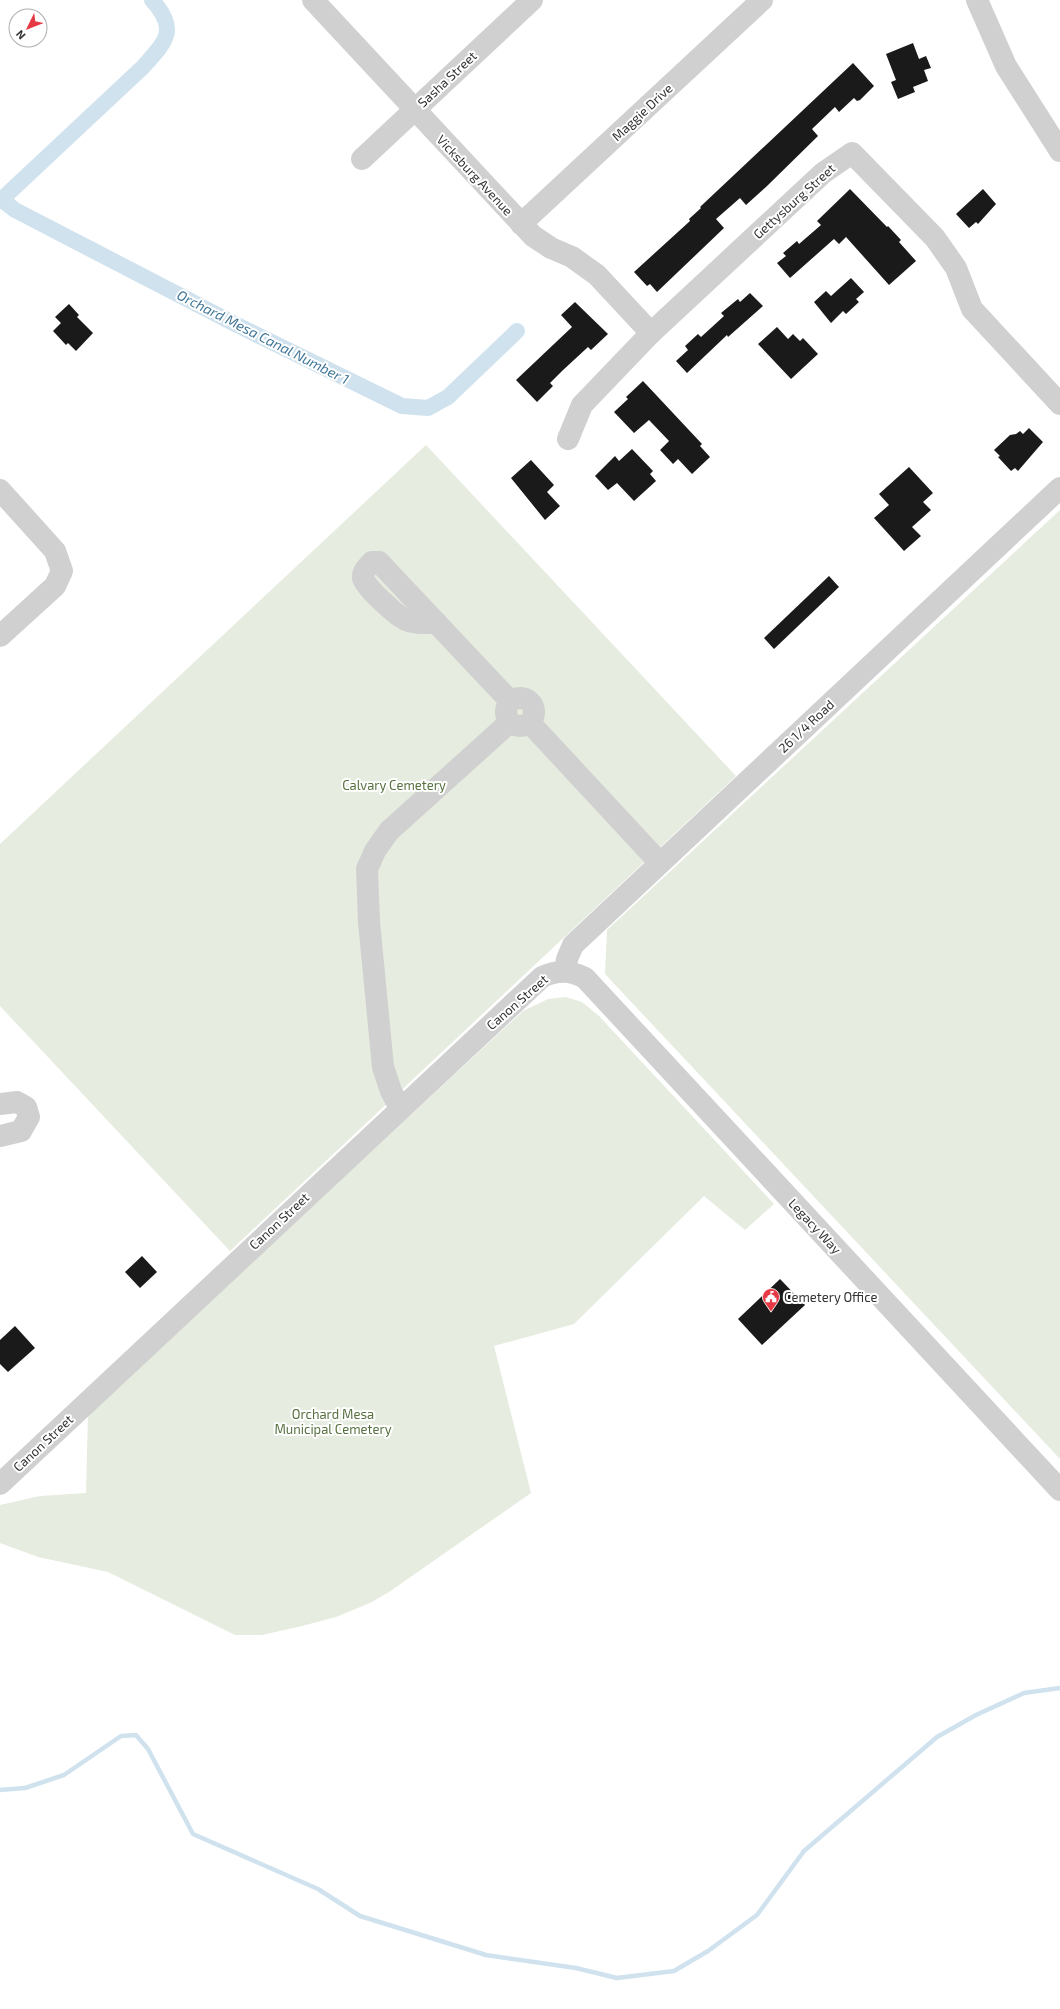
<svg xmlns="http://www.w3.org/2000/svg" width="1060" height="2009" font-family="'Exo 2',sans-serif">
<rect width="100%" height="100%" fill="#fff"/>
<!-- green -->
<g fill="#e6ecdf">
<polygon points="426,445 736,776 230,1251 0,1006 0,844"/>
<polygon points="1060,510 1060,1459 605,974 607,930"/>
<polygon points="566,997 582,1002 599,1016 774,1204 745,1230 704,1196 574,1324 494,1346 531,1493 389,1592 370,1603 336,1617 302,1626 262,1635 235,1635 108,1572 38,1557 0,1543 0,1505 40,1496 86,1493 88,1414 523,1011 548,999"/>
</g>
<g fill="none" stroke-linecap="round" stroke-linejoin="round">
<!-- stream -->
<polyline stroke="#cfe2ee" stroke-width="4.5" points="0,1790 25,1788 64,1775 121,1736 136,1735 148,1749 193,1834 318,1889 360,1916 486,1955 576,1968 617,1978 674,1971 708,1951 757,1915 804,1851 937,1737 976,1715 1024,1693 1060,1688"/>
<!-- canal -->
<g stroke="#cfe2ee" stroke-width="16">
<polyline points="1,199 15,210 235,324 402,406 428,408 448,397 517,331"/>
<path d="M0,201L143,67C166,41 179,30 152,0"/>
</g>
</g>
<!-- building -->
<g fill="#1a1a1a">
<polygon points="913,43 919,59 926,56 931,68 924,70 928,81 913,87 915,92 898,99 891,82 896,80 886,54"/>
<polygon points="853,63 874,86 860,100 857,101 854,98 839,112 835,107 812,129 818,136 766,187 746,205 740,198 716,219 724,228 657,292 650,284 647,286 634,272 690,221 689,219 701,208 700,207"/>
<polygon points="850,189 887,227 888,226 901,240 899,242 916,261 889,285 846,237 839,244 834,239 790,278 777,263 786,256 783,253 797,241 799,244 821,225 817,221"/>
<polygon points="983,189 996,204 978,224 976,222 969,228 956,214"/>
<polygon points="851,278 864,292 856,299 859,302 846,314 843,311 831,323 814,302 826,291 831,296"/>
<polygon points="750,293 763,306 728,337 727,335 687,373 676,361 688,350 685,346 698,334 701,337 712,327 724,316 721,313 738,299 740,302"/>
<polygon points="575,302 608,334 591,350 588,347 562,371 550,383 553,386 537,402 516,380 572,327 561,315"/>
<polygon points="69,304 79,315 77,317 93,333 76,351 68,343 66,345 53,331 61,323 55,317"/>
<polygon points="777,327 788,339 793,334 800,341 803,338 818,354 791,379 758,344"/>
<polygon points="643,381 702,444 700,446 710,457 692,474 678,459 673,464 660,450 669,441 649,420 634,433 614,412 628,399 626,397"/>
<polygon points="1029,428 1043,442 1018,471 1015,468 1011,471 998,457 1000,456 994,450 1010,435 1016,434 1020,431 1023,434"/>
<polygon points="632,449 653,471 650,474 656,481 634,501 617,483 608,490 595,476 615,456 619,461"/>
<polygon points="531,460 554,485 547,492 560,506 545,520 511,478"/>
<polygon points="909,467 933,493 923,502 931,510 912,527 921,536 904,551 874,518 889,505 879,494"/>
<polygon points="829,576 839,587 774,649 764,638"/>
<polygon points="142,1256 157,1272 140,1288 125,1272"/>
<polygon points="780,1279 805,1305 762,1345 738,1319"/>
<polygon points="15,1326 35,1348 8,1372 0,1364 0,1340"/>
</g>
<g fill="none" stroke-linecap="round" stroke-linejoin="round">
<!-- minor -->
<g stroke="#d0d0d0" stroke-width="22">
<polyline points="313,0 533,236 551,248 572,257 597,275 651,333"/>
<polyline points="977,0 1006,66 1060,151"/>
<polyline points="362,159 532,0"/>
<polyline points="521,224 762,0"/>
<polyline points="568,439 582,405 651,333 823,173 852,153 935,238 956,268 972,309 1060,404"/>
<polyline points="0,490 55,551 62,571 55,586 0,636"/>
<path d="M437,623C428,623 412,624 404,619C395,614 365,587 363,578C362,571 368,567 372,562H379L510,701"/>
<circle cx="520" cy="712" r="14"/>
<polyline points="530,723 660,863"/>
<polyline points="565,971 567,959 573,945 1060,488"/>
<polyline points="0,1104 17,1102 26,1107 29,1117 21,1131 0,1136"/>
<polyline points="400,1108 391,1091 383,1067 369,922 367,869 375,851 389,831 510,722"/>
<path d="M0,1484L542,977C558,970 570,970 585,978L1060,1490"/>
</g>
</g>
<!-- icons -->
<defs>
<symbol id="civic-pin" viewBox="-11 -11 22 30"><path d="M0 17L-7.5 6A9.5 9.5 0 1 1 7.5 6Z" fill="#e63946" stroke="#fff"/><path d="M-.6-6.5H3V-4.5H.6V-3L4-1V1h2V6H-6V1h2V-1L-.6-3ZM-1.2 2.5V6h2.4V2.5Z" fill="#fff"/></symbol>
</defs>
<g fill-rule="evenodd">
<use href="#civic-pin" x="761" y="1287" width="20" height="27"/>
</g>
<g text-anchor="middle" stroke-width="4" stroke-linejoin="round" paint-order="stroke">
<!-- street labels -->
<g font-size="13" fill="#333" stroke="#fff">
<text transform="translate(447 79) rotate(-43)" y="5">Sasha Street</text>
<text transform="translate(642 112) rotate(-43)" y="5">Maggie Drive</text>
<text transform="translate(475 175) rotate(47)" y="5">Vicksburg Avenue</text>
<text transform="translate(794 201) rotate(-42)" y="5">Gettysburg Street</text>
<text transform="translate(806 726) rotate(-43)" y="5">26 1/4 Road</text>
<text transform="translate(517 1002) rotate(-41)" y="5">Canon Street</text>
<text transform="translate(279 1221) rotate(-43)" y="5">Canon Street</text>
<text transform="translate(815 1226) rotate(47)" y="5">Legacy Way</text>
<text transform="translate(43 1443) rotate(-43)" y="5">Canon Street</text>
</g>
<!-- park labels -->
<g font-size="13" fill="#56703f" stroke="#fff">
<text x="394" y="790">Calvary Cemetery</text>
<text x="333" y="1419">Orchard Mesa<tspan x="333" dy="15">Municipal Cemetery</tspan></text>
</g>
<!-- poi labels -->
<g font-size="13" fill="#333" stroke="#fff" text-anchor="start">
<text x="784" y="1302">Cemetery Office</text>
</g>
<!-- water labels -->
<g font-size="14" font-style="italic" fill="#3f7597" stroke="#fff">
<text transform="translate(263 337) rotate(27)" y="5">Orchard Mesa Canal Number 1</text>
</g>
</g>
<!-- north arrow -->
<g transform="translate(28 28) rotate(227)"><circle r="19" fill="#ffffff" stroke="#adadad"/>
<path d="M0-3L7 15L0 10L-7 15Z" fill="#e63946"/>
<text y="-6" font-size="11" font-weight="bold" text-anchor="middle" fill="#333333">N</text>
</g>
</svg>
